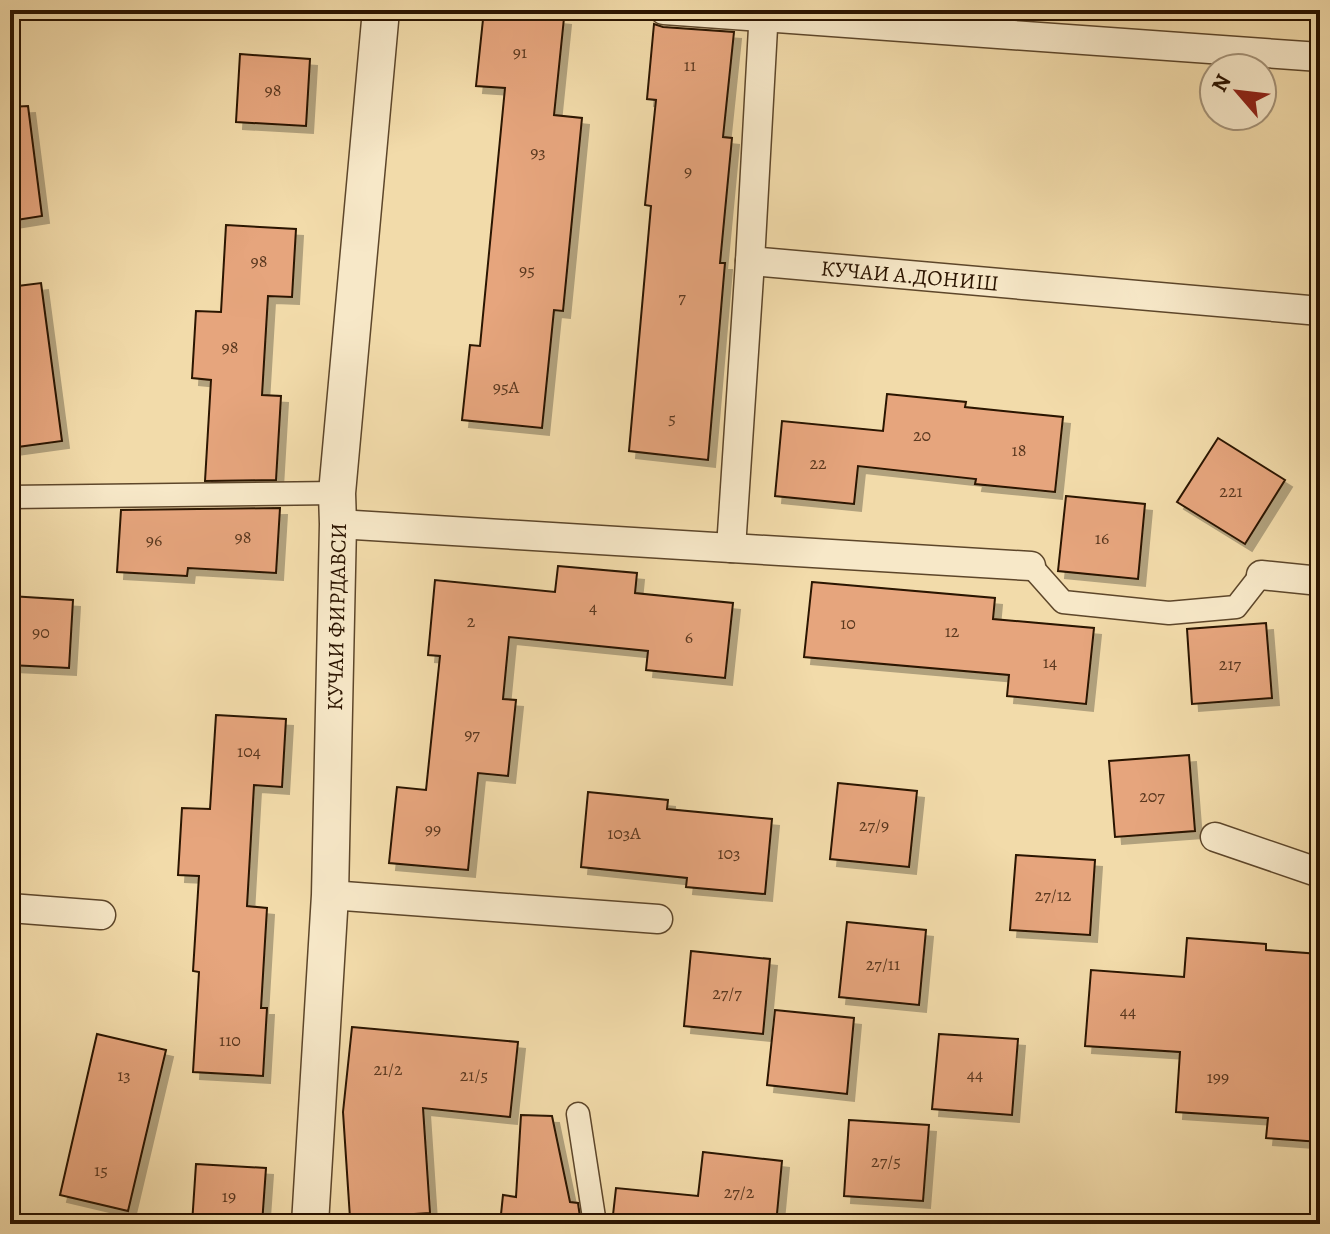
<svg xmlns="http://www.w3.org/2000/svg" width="1330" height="1234" font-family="Alegreya,serif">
<defs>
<filter id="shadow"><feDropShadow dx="7" dy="7" stdDeviation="0" flood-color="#0004"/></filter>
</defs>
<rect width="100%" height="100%" fill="#f2dbaa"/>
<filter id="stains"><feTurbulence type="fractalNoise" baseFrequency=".0025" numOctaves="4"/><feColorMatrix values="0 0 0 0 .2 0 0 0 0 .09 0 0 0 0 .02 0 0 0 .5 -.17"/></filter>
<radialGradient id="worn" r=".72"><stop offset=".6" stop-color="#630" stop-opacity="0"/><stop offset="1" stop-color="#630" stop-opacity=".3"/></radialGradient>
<!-- building -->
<g fill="#e6a57d" stroke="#2b1400" stroke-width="2" filter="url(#shadow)">
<polygon points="484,10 564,18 554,115 582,118 563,311 554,310 542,428 462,420 470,345 480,346 505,88 476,86"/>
<polygon points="654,24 663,27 734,32 723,137 732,138 720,263 725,263 708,460 629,451 651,206 645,205 656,100 647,99"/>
<polygon points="240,54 310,59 306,126 236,122"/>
<polygon points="28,106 42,216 10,221 10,107"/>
<polygon points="226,225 296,229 292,297 268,296 262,395 281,396 276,480 205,481 211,380 192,378 196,311 221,312"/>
<polygon points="41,283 62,441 10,448 10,287"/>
<polygon points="887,394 966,402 965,407 1063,417 1055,492 975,484 976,479 858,466 854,504 775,496 782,421 883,431"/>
<polygon points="1218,438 1285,480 1245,544 1177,502"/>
<polygon points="1066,496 1145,504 1138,579 1058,571"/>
<polygon points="280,508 276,573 188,568 187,576 117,572 121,510"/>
<polygon points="558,566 637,573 635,593 733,603 725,678 646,670 648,651 509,637 503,699 516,700 508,776 478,773 468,870 389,863 397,787 426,790 440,656 428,655 435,580 555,592"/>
<polygon points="812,582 995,598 993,619 1094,628 1086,704 1007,696 1009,675 804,657"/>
<polygon points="10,596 73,600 69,668 10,665"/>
<polygon points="1266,623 1272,698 1192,704 1187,629"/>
<polygon points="216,715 286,719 282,787 254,785 247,906 267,908 261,1008 267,1008 263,1076 193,1072 199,972 193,971 199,876 178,875 182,808 210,809"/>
<polygon points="1189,755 1195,831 1115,837 1109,761"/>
<polygon points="838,783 917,791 909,867 830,859"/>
<polygon points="588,792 668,800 667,809 772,819 765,894 686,887 687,878 581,867"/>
<polygon points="1016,855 1095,860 1090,935 1010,930"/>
<polygon points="847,922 926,930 919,1005 839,997"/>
<polygon points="1187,938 1266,944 1266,950 1320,954 1320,1142 1266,1138 1268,1118 1176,1112 1180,1052 1085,1046 1091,970 1184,977"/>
<polygon points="691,951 770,959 763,1034 684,1026"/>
<polygon points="775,1010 854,1018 847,1094 767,1085"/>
<polygon points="352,1027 518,1042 510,1117 423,1108 430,1213 350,1218 343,1112"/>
<polygon points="97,1034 166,1050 128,1211 60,1195"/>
<polygon points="939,1034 1018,1039 1012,1115 932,1109"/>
<polygon points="521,1115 552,1116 570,1202 578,1203 581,1224 500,1224 503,1195 516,1197"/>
<polygon points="849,1120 929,1125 923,1201 844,1196"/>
<polygon points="703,1152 782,1161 776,1224 612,1224 616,1188 698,1196"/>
<polygon points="196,1164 266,1168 262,1224 192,1224"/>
</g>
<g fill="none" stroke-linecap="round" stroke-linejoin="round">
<defs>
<g id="pedestrian">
<polyline points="10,497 337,493"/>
<polyline points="1031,566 1063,602 1169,613 1236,607 1261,575"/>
<polyline points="578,1114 595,1224"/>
</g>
<g id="minor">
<polyline points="664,10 1320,57"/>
<path id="s1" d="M764,10L750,261L1320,311"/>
<polyline points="338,524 731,548 750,261"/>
<polyline points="731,548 1031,566"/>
<polyline points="1261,575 1320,581"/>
<polyline points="1215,837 1320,873"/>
<polyline points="330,895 658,919"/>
<polyline points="10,908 101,915"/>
</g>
<g id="tertiary">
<path id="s2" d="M310,1224L330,895L338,524L337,493L381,10"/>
</g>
</defs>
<!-- pedestrian casing -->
<use href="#pedestrian" stroke="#5d462a" stroke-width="25"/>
<!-- minor casing -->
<use href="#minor" stroke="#5d462a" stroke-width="31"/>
<!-- tertiary casing -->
<use href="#tertiary" stroke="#5d462a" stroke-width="39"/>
<!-- pedestrian -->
<use href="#pedestrian" stroke="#f7e8c8" stroke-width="22"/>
<!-- minor -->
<use href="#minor" stroke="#f7e8c8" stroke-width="28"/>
<!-- tertiary -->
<use href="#tertiary" stroke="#f7e8c8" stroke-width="36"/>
</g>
<g text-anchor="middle" stroke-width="7" stroke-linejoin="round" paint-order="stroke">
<!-- number labels -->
<g font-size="18" fill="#5a381f">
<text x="520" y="58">91</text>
<text x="690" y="71">11</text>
<text x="273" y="96">98</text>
<text x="538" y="158">93</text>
<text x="688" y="177">9</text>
<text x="259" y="267">98</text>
<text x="527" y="276">95</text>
<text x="682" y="303">7</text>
<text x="230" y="353">98</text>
<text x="506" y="393">95А</text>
<text x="672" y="424">5</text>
<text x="922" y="441">20</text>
<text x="1019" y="456">18</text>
<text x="818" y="469">22</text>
<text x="1231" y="497">221</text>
<text x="243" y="543">98</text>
<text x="1102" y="544">16</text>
<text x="154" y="546">96</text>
<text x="593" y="613">4</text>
<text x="471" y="627">2</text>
<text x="848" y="629">10</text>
<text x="952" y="637">12</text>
<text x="41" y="638">90</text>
<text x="689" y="643">6</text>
<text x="1050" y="668">14</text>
<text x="1230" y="670">217</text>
<text x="472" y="740">97</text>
<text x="249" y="757">104</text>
<text x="1152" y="802">207</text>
<text x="874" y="831">27/9</text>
<text x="433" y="835">99</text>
<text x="624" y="839">103А</text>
<text x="729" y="859">103</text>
<text x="1053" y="901">27/12</text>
<text x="883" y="970">27/11</text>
<text x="727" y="999">27/7</text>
<text x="1128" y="1017">44</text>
<text x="230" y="1046">110</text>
<text x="388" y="1075">21/2</text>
<text x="975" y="1080">44</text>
<text x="124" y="1081">13</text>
<text x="474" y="1081">21/5</text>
<text x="1218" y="1083">199</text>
<text x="886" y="1167">27/5</text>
<text x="101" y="1176">15</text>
<text x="739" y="1198">27/2</text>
<text x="229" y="1202">19</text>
</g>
<!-- street labels -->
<g font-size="22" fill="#2b1400" stroke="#f7e8c8">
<text dy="8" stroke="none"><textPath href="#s1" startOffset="412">КУЧАИ А.ДОНИШ</textPath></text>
<text dy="8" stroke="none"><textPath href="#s2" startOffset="608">КУЧАИ ФИРДАВСИ</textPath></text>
</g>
</g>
<!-- margin -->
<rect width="1330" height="1234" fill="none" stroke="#f2dbaa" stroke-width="40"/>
<rect x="12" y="12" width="1306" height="1210" fill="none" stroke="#2b1400" stroke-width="4"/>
<rect x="20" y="20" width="1290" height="1194" fill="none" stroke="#2b1400" stroke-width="2"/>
<!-- north arrow -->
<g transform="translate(1238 92) rotate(298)"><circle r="38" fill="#f7e8c8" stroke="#a59378" stroke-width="2"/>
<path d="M0-6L14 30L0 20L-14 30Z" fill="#8f2418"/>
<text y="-12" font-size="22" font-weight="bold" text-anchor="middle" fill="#2b1400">N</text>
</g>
<rect width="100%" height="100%" filter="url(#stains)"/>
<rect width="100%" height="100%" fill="url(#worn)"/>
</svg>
